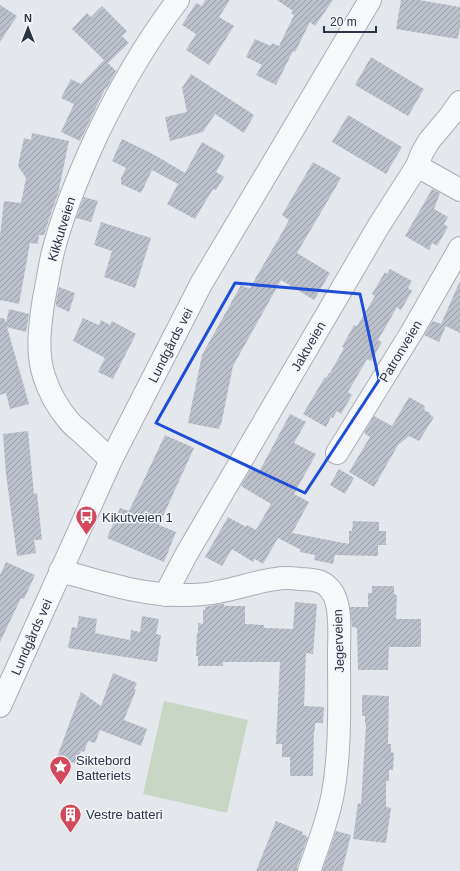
<svg xmlns="http://www.w3.org/2000/svg" width="460" height="871" font-family="Helvetica,sans-serif">
<defs>
<pattern id="building-hatch" width="6" height="6" patternUnits="userSpaceOnUse"><rect width="6" height="6" fill="#bbc0ca"/><path d="M-1 1l2-2M0 6l6-6M5 7l2-2" fill="none" stroke="#989da6"/></pattern>
</defs>
<rect width="100%" height="100%" fill="#e4e7ec"/>
<!-- green -->
<polygon fill="#c9d6c5" points="164,701 248,720 227,813 143,794"/>
<!-- building -->
<g fill="url(#building-hatch)">
<polygon points="205,0 230,0 219,17 234,26 209,65 186,50 196,34 182,25 196,3 202,6"/>
<polygon points="277,0 333,0 315,26 310,22 295,52 293,51 276,85 256,75 262,65 246,57 255,39 271,46 272,43 279,46 294,15 291,13 293,11"/>
<polygon points="401,0 419,0 460,7 460,26 458,39 396,29"/>
<polygon points="0,5 17,16 0,42"/>
<polygon points="102,6 127,31 122,36 129,43 108,63 116,71 108,86 105,89 80,141 61,132 74,104 61,98 71,79 81,84 104,60 72,29 87,13 91,17"/>
<polygon points="371,57 424,89 408,116 355,85"/>
<polygon points="191,74 254,115 244,133 215,114 203,132 170,141 165,117 187,112 182,88"/>
<polygon points="348,115 402,147 386,174 332,142"/>
<polygon points="32,133 69,141 59,189 60,189 52,210 44,235 39,235 38,244 30,243 19,304 0,300 0,236 4,201 21,203 26,178 18,166 24,138 31,140"/>
<polygon points="122,139 153,154 185,173 202,142 223,154 223,155 225,156 216,172 224,177 216,190 213,189 195,219 167,204 178,184 152,170 141,193 121,184 121,178 126,168 112,161"/>
<polygon points="313,162 341,178 297,253 330,273 314,300 281,280 233,366 221,425 220,425 219,429 188,423 202,355 241,285 247,288 247,287 250,288 283,231 289,220 282,215"/>
<polygon points="432,189 440,193 434,209 448,217 444,224 448,227 437,246 432,243 429,250 405,236"/>
<polygon points="84,197 98,201 91,222 76,218"/>
<polygon points="101,222 151,238 135,288 104,277 112,251 94,245"/>
<polygon points="390,269 412,281 408,288 412,291 401,310 397,307 393,314 378,340 382,342 371,361 367,359 363,366 348,392 352,395 341,414 337,411 333,418 331,417 326,427 303,414 325,377 326,378 329,373 330,373 344,348 342,347 354,325 357,326 375,296 372,294 385,272 387,274"/>
<polygon points="460,281 460,333 446,326 439,342 424,335 433,321 441,324"/>
<polygon points="59,287 75,293 69,312 56,306 56,302"/>
<polygon points="9,309 29,314 26,332 7,327 29,404 10,409 6,393 0,395 0,318 4,318 6,323"/>
<polygon points="83,318 99,325 101,320 110,325 112,321 136,334 113,379 98,372 105,358 73,341"/>
<polygon points="409,397 425,406 424,410 430,413 430,415 434,417 419,441 409,436 398,445 374,487 349,472 370,437 365,434 365,431 374,416 392,426"/>
<polygon points="290,414 306,422 294,443 316,454 294,494 309,502 292,533 349,544 349,531 352,531 353,521 379,522 379,531 386,531 386,545 378,545 378,556 335,555 333,564 314,560 315,555 300,552 301,550 278,538 263,564 255,559 253,562 232,549 222,566 205,557 228,517 246,527 247,525 256,530 271,504 241,486 250,470 252,471 253,468 259,472"/>
<polygon points="28,431 34,494 37,493 42,540 34,540 36,553 17,556 6,474 3,434"/>
<polygon points="165,435 194,448 159,525 176,532 164,562 107,538 120,508 129,511"/>
<polygon points="339,469 354,478 345,494 330,485"/>
<polygon points="6,562 35,575 24,599 21,598 0,642 0,575"/>
<polygon points="372,586 394,586 394,594 397,595 396,619 421,619 421,647 389,647 388,670 358,670 357,628 352,627 350,607 368,607 368,593 372,593"/>
<polygon points="295,602 317,604 313,654 306,653 304,706 324,707 323,723 315,723 315,730 314,730 313,776 290,776 290,757 282,757 282,744 276,744 280,662 223,662 223,666 198,666 198,656 196,656 197,633 198,633 198,623 203,624 203,610 205,610 205,607 220,604 224,604 224,606 245,606 245,624 264,625 264,628 293,629"/>
<polygon points="79,616 97,619 95,633 130,640 131,630 140,632 142,616 159,619 156,634 161,635 157,662 68,648 72,627 77,628"/>
<polygon points="113,673 137,683 134,689 136,690 124,720 147,729 141,746 100,730 95,743 88,741 84,752 81,751 76,764 57,757 81,692 101,706"/>
<polygon points="362,695 389,696 388,744 391,744 391,752 394,753 393,770 389,770 389,781 386,781 386,807 391,808 386,843 353,839 358,803 361,804 366,724 365,724 365,716 362,716"/>
<polygon points="276,821 303,832 302,834 308,837 297,867 297,871 256,871"/>
<polygon points="336,831 351,835 342,871 322,871"/>
</g>
<g fill="none" stroke-linecap="round" stroke-linejoin="round">
<defs>
<g id="minor">
<polyline points="417,166 460,190"/>
<polyline points="337,453 413,330 460,248"/>
<path d="M111,460C101,451 92,442 82,433C78,429 72,425 69,421C58,408 49,392 44,376C36,352 40,323 44,298C47,284 49,270 52,256C62,214 79,174 97,135C120,87 146,42 178,0"/>
<path d="M60,571C101,581 138,595 181,595C193,595 206,595 217,592C237,589 257,581 276,579C284,577 292,578 300,579C307,579 315,580 321,582C328,585 334,593 336,600C341,616 339,638 339,654C339,700 341,748 333,793C328,820 318,846 309,871"/>
<polyline points="165,595 186,555 378,227 417,166 422,153 429,141 450,116 460,102"/>
<polyline points="0,706 111,460 201,284 370,0"/>
</g>
</defs>
<!-- minor casing -->
<use href="#minor" stroke="#a9aeb7" stroke-width="24"/>
<!-- minor -->
<use href="#minor" stroke="#f7f8fa" stroke-width="22"/>
</g>
<!-- marked area -->
<path fill="none" stroke="#1d4ed8" stroke-width="3" stroke-linejoin="round" d="M235,283L360,294L379,380L305,493L156,423Z"/>
<!-- icons -->
<defs>
<symbol id="bus-pin" viewBox="-11 -11 22 30"><path d="M0 17L-7.5 6A9.5 9.5 0 1 1 7.5 6Z" fill="#d1495b" stroke="#f4f6f9"/><path d="M-5-6H5V4H4V6H2V4H-2V6H-4V4H-5ZM-3.5-4V0h7V-4ZM-3.5 1.2v1.5H-2V1.2ZM2 1.2v1.5H3.5V1.2Z" fill="#fff"/></symbol>
<symbol id="sight-pin" viewBox="-11 -11 22 30"><path d="M0 17L-7.5 6A9.5 9.5 0 1 1 7.5 6Z" fill="#d1495b" stroke="#f4f6f9"/><path d="M0-6L1.8-2.2L6-1.7L2.9 1.2L3.7 5.4L0 3.3L-3.7 5.4L-2.9 1.2L-6-1.7L-1.8-2.2Z" fill="#fff"/></symbol>
<symbol id="building-pin" viewBox="-11 -11 22 30"><path d="M0 17L-7.5 6A9.5 9.5 0 1 1 7.5 6Z" fill="#d1495b" stroke="#f4f6f9"/><path d="M-4-6H4V6H1V3H-1V6H-4ZM-2.5-4.3h1.7v1.8h-1.7ZM.8-4.3h1.7v1.8H.8ZM-2.5-1h1.7V.8h-1.7ZM.8-1h1.7V.8H.8Z" fill="#fff"/></symbol>
</defs>
<g fill-rule="evenodd">
<use href="#bus-pin" x="74" y="504" width="25" height="34"/>
<use href="#sight-pin" x="48" y="754" width="25" height="34"/>
<use href="#building-pin" x="58" y="802" width="25" height="34"/>
</g>
<g text-anchor="middle" stroke-width="3" stroke-linejoin="round" paint-order="stroke">
<!-- street labels -->
<g font-size="13" fill="#2b3445" stroke="#f4f6f9">
<text transform="translate(61 229) rotate(-73)" y="5">Kikkutveien</text>
<text transform="translate(170 345) rotate(-63)" y="5">Lundgårds vei</text>
<text transform="translate(308 346) rotate(-60)" y="5">Jaktveien</text>
<text transform="translate(400 351) rotate(-59)" y="5">Patronveien</text>
<text transform="translate(31 637) rotate(-66)" y="5">Lundgårds vei</text>
<text transform="translate(338 641) rotate(-92)" y="5">Jegerveien</text>
</g>
<!-- poi labels -->
<g font-size="13" fill="#2b3445" stroke="#f4f6f9" text-anchor="start">
<text x="102" y="522">Kikutveien 1</text>
<text x="76" y="765">Siktebord<tspan x="76" dy="15">Batteriets</tspan></text>
<text x="86" y="819">Vestre batteri</text>
</g>
</g>
<!-- north arrow -->
<g transform="translate(28 28)" stroke="#f4f6f9" stroke-width="3" paint-order="stroke">
<path d="M0-3L7 15L0 10L-7 15Z" fill="#2b3445"/>
<text y="-6" font-size="11" font-weight="bold" text-anchor="middle" fill="#2b3445">N</text>
</g>
<!-- scale -->
<path d="M324 26v6h52v-6" fill="none" stroke="#2b3445" stroke-width="2"/>
<text x="330" y="26" font-size="12" fill="#2b3445" stroke="#f4f6f9" stroke-width="3" paint-order="stroke">20 m</text>
</svg>
